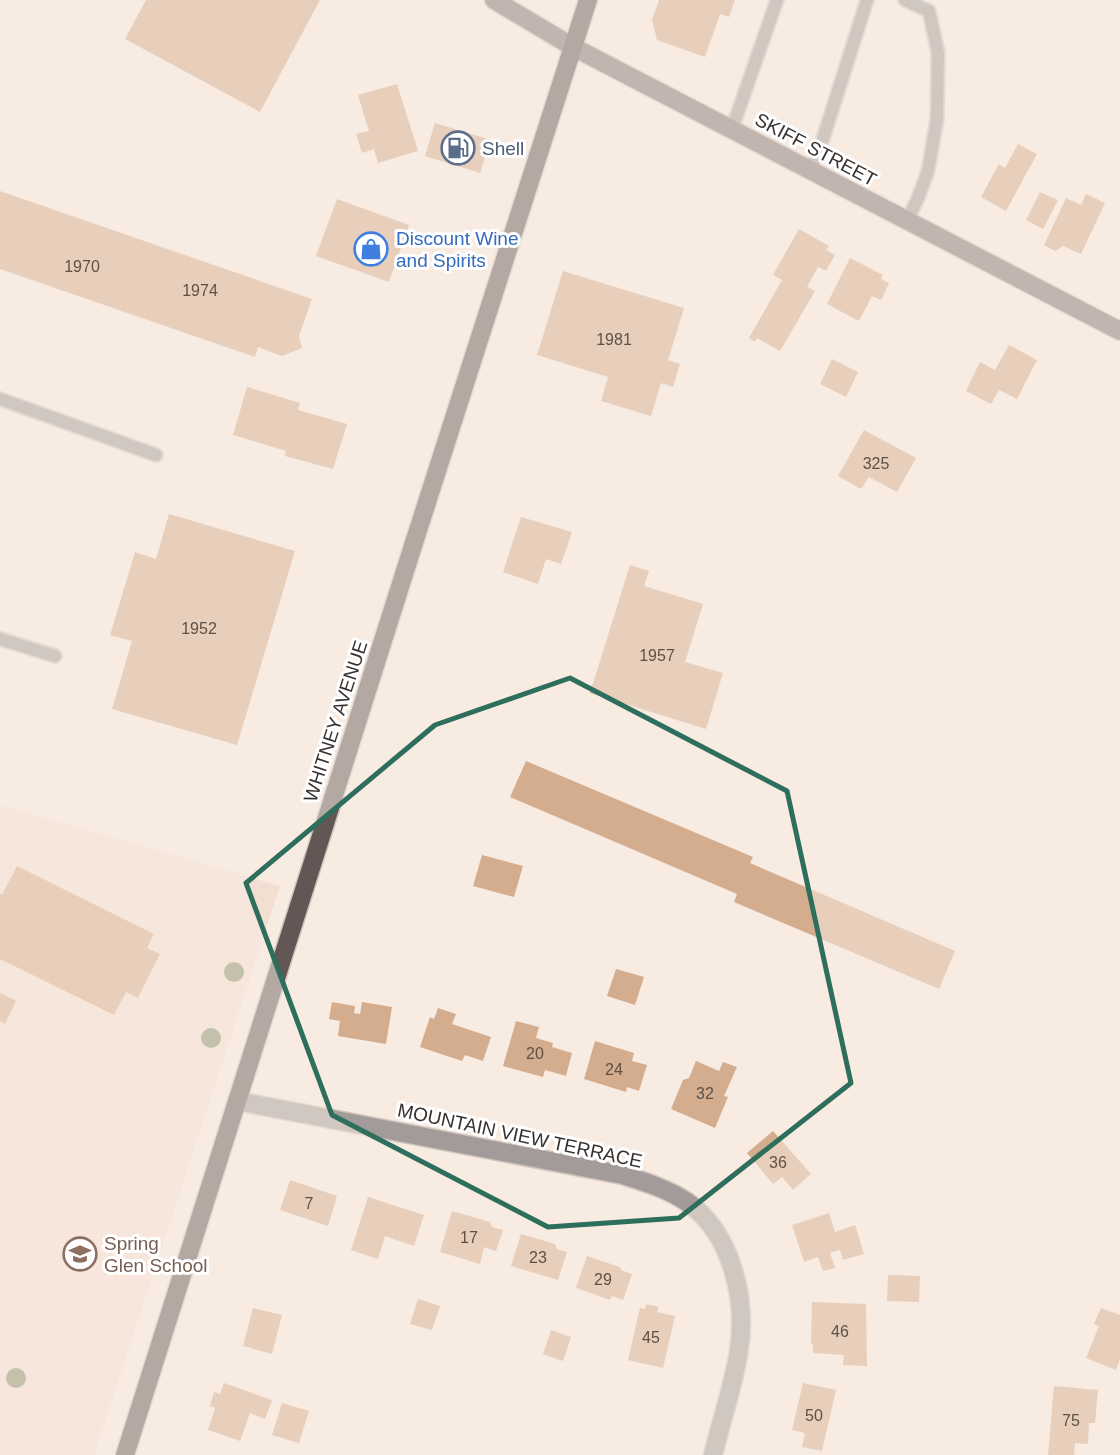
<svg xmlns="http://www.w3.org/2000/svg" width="1120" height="1455" font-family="Helvetica,sans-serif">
<rect width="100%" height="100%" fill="#f8ebe2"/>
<!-- built -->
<polygon fill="#f3dfd2" points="0,805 280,886 94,1455 0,1455"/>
<!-- building -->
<g fill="#d4ad8f">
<polygon points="146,0 320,0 260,112 125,39"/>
<polygon points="659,0 735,0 729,17 720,14 705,57 657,40 652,20"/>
<polygon points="397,84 418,151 378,163 374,149 362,153 356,134 369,131 358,95"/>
<polygon points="435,123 491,140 480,173 425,156"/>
<polygon points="1018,144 1037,154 1006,211 981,197 999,164 1005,168"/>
<polygon points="0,191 312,299 299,336 302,348 282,356 258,347 255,357 0,269"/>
<polygon points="1040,192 1058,200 1043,229 1026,220"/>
<polygon points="1086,194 1105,203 1081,254 1063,246 1055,251 1044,245 1066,198 1081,205"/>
<polygon points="337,199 409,225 389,282 316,256"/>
<polygon points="799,229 829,246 826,250 835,255 826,271 818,267 807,287 815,291 780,351 757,338 755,342 749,338 782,280 773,275"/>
<polygon points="850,258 883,275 881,279 889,283 881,300 872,296 859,321 827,304"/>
<polygon points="563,271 684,308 668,360 680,364 673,387 661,383 651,416 601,401 608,377 537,355"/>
<polygon points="1009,345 1037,360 1017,399 999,390 991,404 966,391 980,362 995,370"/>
<polygon points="832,359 858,372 846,397 820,384"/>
<polygon points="247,387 300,403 298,410 347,424 333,469 285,456 286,451 233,435"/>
<polygon points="864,430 916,458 897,492 869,477 861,489 838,476"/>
<polygon points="169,514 295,551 237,745 112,709 132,641 110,635 135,552 156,559"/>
<polygon points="521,517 572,532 561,564 546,559 538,584 503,572"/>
<polygon points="630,565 649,571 644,586 703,604 685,662 723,673 706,729 590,693"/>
<polygon points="526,761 753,857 750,863 955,951 939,989 734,902 737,894 510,797"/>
<polygon points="482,855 523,866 514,897 473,886"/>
<polygon points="17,866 154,934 147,948 160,954 138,998 126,992 114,1015 0,959 0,894 2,895"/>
<polygon points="616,969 644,977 635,1005 607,996"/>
<polygon points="0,993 16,1001 5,1024 0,1021"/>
<polygon points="332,1002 355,1006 354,1013 360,1014 362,1002 392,1007 386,1044 338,1036 340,1021 329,1019"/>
<polygon points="438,1008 456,1014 452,1024 491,1037 483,1061 465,1055 462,1061 420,1047 430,1017 434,1019"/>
<polygon points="516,1021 539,1027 536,1038 553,1043 552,1047 572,1053 566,1076 545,1070 543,1077 503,1066"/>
<polygon points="595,1041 634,1053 632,1061 647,1065 639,1091 627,1087 626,1092 584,1079"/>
<polygon points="696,1061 719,1071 723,1062 737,1067 724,1096 728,1097 715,1128 671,1109 683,1080 689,1078"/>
<polygon points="773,1131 811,1174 793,1190 782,1177 773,1184 747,1153"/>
<polygon points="290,1180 337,1196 328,1226 280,1210"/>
<polygon points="368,1197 424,1215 414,1246 385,1236 378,1259 351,1250"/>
<polygon points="452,1211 490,1222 492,1227 503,1230 496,1251 484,1247 480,1264 440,1252"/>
<polygon points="829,1213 835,1232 855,1225 864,1254 843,1260 840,1250 830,1253 835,1268 823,1271 818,1257 804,1262 792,1225"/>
<polygon points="521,1234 555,1244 557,1249 567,1252 558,1280 511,1266"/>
<polygon points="587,1256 620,1267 621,1270 632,1274 623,1300 612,1296 610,1300 576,1288"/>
<polygon points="888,1275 920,1276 919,1302 887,1301"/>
<polygon points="418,1299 440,1306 432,1330 410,1324"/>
<polygon points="812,1302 866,1304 867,1366 843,1365 844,1355 813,1353 813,1344 811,1344"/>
<polygon points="646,1304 659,1307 657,1312 675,1316 663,1368 628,1360 640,1308 645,1309"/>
<polygon points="253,1308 282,1315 272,1354 243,1346"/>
<polygon points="1101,1308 1120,1315 1120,1359 1116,1370 1086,1358 1099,1326 1094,1324"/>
<polygon points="551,1330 571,1337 563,1361 543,1354"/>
<polygon points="224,1383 272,1400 265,1419 250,1413 240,1441 208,1430 215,1408 210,1406 214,1392 220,1394"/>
<polygon points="803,1383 836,1390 822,1451 802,1447 805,1433 792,1430"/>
<polygon points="1054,1386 1098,1390 1095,1423 1089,1423 1088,1444 1075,1443 1074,1455 1048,1455"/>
<polygon points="282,1403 309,1411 299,1443 272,1435"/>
</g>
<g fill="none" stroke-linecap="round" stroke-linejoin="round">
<defs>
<g id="service">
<polyline points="905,0 929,11 938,53 937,119 928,171 918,198 907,221"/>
<polyline points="732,129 777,0"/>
<polyline points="810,170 822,142 867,0"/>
<polyline points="0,399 156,455"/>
<polyline points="0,639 55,656"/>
</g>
<path id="minor" d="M237,1101L623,1175C645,1182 668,1189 687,1202C733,1234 748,1303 738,1356C732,1390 721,1422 713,1455"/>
<polyline id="secondary" points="494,0 573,47 1120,331"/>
<polyline id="primary" points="125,1455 412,549 588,0"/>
</defs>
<!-- service casing -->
<use href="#service" stroke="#d1c6be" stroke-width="16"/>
<!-- minor casing -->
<use href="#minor" stroke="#d1c6be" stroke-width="21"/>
<!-- secondary casing -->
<use href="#secondary" stroke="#d1c6be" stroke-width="21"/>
<!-- primary casing -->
<use href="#primary" stroke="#d1c6be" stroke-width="21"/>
<!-- service -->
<use href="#service" stroke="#a29b9a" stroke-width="12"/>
<!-- minor -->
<use href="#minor" stroke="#a29b9a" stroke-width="18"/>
<!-- secondary -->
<use href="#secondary" stroke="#7d7371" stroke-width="18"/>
<!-- primary -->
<use href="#primary" stroke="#635755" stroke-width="18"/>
</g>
<!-- trees -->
<g fill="#848f6a">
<circle cx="234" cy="972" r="10"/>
<circle cx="211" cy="1038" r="10"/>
<circle cx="16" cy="1378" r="10"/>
</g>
<!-- marked area -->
<path d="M0 0H1120V1455H0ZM570,678L787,791L851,1083L679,1218L548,1227L332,1115L246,883L435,725Z" fill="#f8ebe2" fill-opacity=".55" fill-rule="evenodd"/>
<path fill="none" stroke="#2d6e5c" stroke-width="5" stroke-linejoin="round" d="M570,678L787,791L851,1083L679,1218L548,1227L332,1115L246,883L435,725Z"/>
<!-- icons -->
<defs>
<symbol id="fuel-ring" viewBox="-11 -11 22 22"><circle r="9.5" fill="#fff" stroke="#5c6f8a" stroke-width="1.5"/><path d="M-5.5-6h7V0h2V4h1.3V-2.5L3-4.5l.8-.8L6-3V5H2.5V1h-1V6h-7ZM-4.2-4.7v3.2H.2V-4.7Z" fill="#5c6f8a"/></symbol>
<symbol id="shop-ring" viewBox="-11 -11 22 22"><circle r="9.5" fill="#fff" stroke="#3f7fe0" stroke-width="1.5"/><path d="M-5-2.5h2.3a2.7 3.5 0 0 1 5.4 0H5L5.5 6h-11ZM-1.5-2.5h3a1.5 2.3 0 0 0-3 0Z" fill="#3f7fe0"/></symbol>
<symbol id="school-ring" viewBox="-11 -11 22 22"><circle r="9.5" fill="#fff" stroke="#8d6e63" stroke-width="1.5"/><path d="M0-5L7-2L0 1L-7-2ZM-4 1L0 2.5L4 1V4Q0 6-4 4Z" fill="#8d6e63"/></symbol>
</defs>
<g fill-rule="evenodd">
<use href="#fuel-ring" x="439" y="129" width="38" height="38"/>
<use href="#shop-ring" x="352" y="230" width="38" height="38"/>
<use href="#school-ring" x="61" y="1235" width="38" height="38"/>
</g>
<g text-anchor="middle" stroke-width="6" stroke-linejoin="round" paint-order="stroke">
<!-- number labels -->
<g font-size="16" fill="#5e5147">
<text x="82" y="272">1970</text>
<text x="200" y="296">1974</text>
<text x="614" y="345">1981</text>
<text x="876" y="469">325</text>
<text x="199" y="634">1952</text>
<text x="657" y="661">1957</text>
<text x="535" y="1059">20</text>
<text x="614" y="1075">24</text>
<text x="705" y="1099">32</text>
<text x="778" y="1168">36</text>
<text x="309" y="1209">7</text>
<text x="469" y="1243">17</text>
<text x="538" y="1263">23</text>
<text x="603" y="1285">29</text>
<text x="840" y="1337">46</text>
<text x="651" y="1343">45</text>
<text x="814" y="1421">50</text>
<text x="1071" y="1426">75</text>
</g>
<!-- service labels -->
<g font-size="19" fill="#4e5e75" stroke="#fff" text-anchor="start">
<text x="482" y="155">Shell</text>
</g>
<!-- street labels -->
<g font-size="19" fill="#37322f" stroke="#fff">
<text transform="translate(816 149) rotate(28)" y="7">SKIFF STREET</text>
<text transform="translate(335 721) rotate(-72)" y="7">WHITNEY AVENUE</text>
<text transform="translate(520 1135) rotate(12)" y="7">MOUNTAIN VIEW TERRACE</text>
</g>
<!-- shop labels -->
<g font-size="19" fill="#366cbe" stroke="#fff" text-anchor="start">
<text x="396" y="245">Discount Wine<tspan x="396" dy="22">and Spirits</tspan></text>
</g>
<!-- education labels -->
<g font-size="19" fill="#785e54" stroke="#fff" text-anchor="start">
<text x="104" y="1250">Spring<tspan x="104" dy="22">Glen School</tspan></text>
</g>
</g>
</svg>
